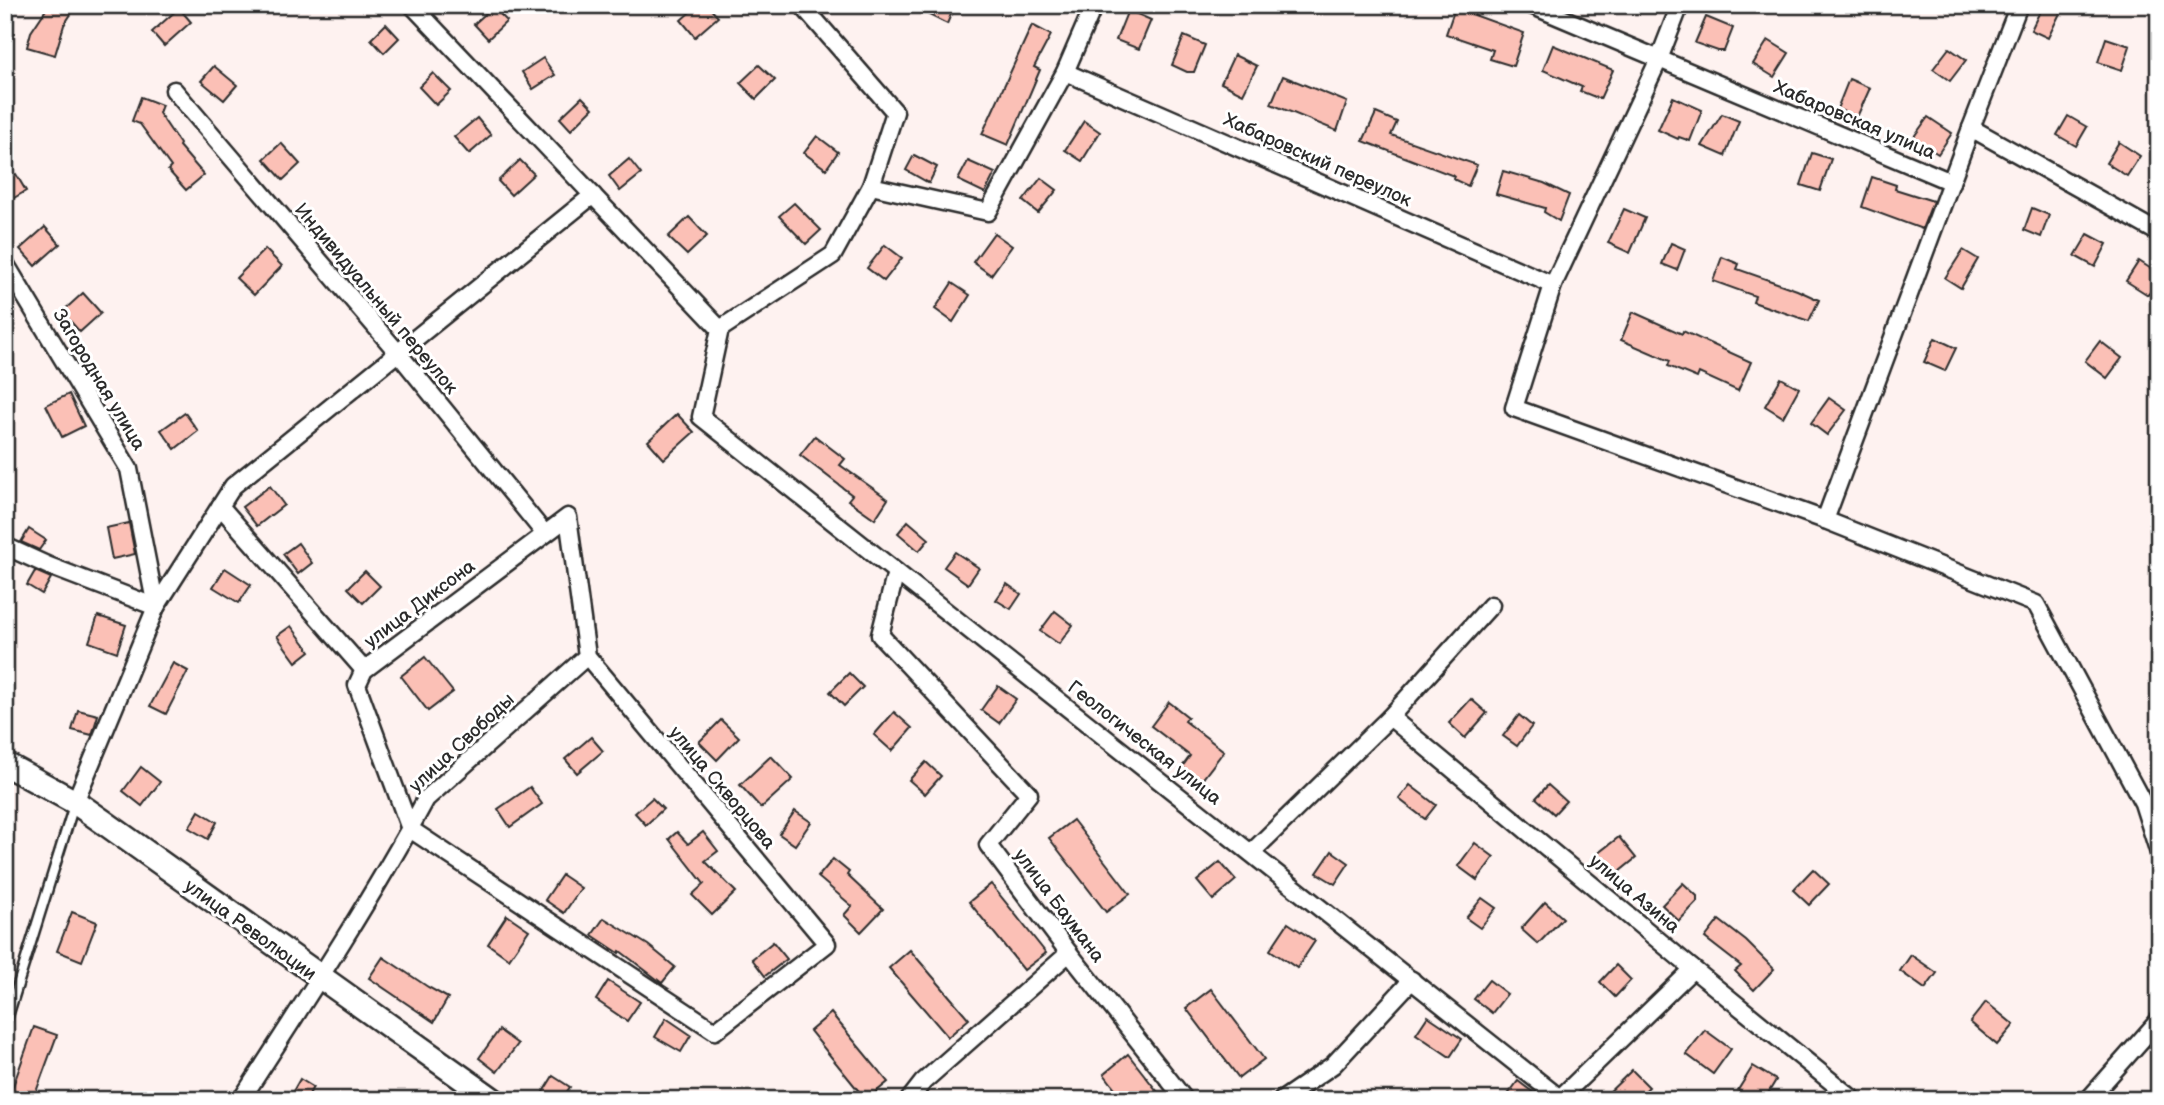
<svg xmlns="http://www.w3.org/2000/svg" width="2164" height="1105" font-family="'Balsamiq Sans',sans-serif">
<rect width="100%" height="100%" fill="#fef2f0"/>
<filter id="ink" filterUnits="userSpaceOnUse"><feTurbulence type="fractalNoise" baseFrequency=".0143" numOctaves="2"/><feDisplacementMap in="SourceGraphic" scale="14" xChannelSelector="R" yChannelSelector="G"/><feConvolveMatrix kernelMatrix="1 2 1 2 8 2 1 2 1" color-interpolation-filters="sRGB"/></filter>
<g filter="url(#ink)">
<!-- building -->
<g fill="#fbc0b6" stroke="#2b2b2b" stroke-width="2">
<polygon points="49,5 77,5 64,25 55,55 27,47 31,32"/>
<polygon points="698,5 707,5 718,17 695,37 681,20"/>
<polygon points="909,5 955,5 947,24"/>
<polygon points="2043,5 2064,5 2048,38 2031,30"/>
<polygon points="493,7 507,21 488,39 474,24"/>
<polygon points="179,8 191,22 164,46 152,32"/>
<polygon points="1455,8 1524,33 1513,66 1490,59 1493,50 1446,34"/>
<polygon points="1128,10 1151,20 1139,49 1116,40"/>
<polygon points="1706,17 1733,28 1724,51 1718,51 1695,43"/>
<polygon points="386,24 399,38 384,53 371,39"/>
<polygon points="1032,25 1051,35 1034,67 1040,70 1008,145 982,134"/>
<polygon points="1184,36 1205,45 1194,72 1187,72 1172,65"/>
<polygon points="2106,38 2130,46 2122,70 2098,62"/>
<polygon points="1768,40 1789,53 1774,77 1753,64"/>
<polygon points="1553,45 1613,70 1600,99 1580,91 1582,87 1543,70"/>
<polygon points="1949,48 1966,60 1950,81 1933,69"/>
<polygon points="1234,55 1257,66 1243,94 1221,83"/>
<polygon points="543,58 555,75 533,89 522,72"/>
<polygon points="759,65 775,80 756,99 740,83"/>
<polygon points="214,66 237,85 224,100 201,81"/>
<polygon points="433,73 451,91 436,105 419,87"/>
<polygon points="1283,76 1347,102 1337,131 1271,104"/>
<polygon points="1849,79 1870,88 1857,117 1837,109"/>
<polygon points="141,97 162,105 159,113 180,144 179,146 204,175 186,190 168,170 171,167 140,124 132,121"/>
<polygon points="582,97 593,108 571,130 560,118"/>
<polygon points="1673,97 1702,110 1690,141 1679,137 1678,139 1658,130"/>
<polygon points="1376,113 1397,122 1391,135 1477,165 1468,186 1453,179 1454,176 1363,141"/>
<polygon points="1722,114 1739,121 1725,156 1702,146"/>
<polygon points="2068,116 2087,127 2076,146 2057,135"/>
<polygon points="1928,117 1952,133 1938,154 1913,138"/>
<polygon points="477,118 491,135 469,154 454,137"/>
<polygon points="1084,121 1100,132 1082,161 1065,150"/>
<polygon points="817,136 838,152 826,169 804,153"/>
<polygon points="2119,142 2140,156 2127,176 2106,163"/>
<polygon points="281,143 300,164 283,180 264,159"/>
<polygon points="1812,153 1831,159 1820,191 1801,185"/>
<polygon points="914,155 937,167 929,183 906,170"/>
<polygon points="629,159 641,174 620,191 609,176"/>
<polygon points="520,160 534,174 511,195 498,181"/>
<polygon points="968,161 995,173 985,193 958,180"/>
<polygon points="1503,171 1544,183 1569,195 1559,221 1544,212 1545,208 1496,194"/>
<polygon points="16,174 26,191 5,203 5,180"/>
<polygon points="1872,177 1896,185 1895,189 1933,201 1922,229 1862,207"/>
<polygon points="1041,178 1057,190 1038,213 1023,201"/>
<polygon points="794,203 821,230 806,244 779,216"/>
<polygon points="2032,208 2049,215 2041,237 2024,230"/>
<polygon points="1624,209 1645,218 1630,253 1608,243"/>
<polygon points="689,217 707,236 687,255 668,237"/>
<polygon points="45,227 60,244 35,266 20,249"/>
<polygon points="994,233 1012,246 991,275 973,262"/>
<polygon points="2088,234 2107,244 2095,267 2075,256"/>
<polygon points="1671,243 1685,249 1677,270 1662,264"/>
<polygon points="885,245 902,258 884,281 867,268"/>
<polygon points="265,249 282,266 254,295 236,278"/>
<polygon points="1963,250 1978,259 1961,288 1945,278"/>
<polygon points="1722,257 1739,264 1737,269 1797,290 1819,300 1809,321 1753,302 1755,296 1713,281"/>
<polygon points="2139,261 2159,274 2159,279 2148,295 2126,281"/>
<polygon points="952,283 970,295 953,322 935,309"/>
<polygon points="83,293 101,313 80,332 62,312"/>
<polygon points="1633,312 1682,334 1683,331 1751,362 1738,391 1699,373 1697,378 1668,366 1670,361 1621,340"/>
<polygon points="1935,338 1956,348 1945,371 1924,362"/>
<polygon points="2100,341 2122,358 2107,378 2085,361"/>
<polygon points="1781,378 1799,388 1783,417 1765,406"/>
<polygon points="69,394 84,426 62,437 46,405"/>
<polygon points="1829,398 1846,410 1827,435 1811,423"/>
<polygon points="185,413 198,431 175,449 161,430"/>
<polygon points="677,414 694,432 664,459 648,441"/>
<polygon points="815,436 845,459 840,465 888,499 875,519 848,500 852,495 800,455"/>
<polygon points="270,486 284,505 257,526 242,507"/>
<polygon points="908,521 929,539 919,551 898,533"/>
<polygon points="129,523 135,554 112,559 106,528"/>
<polygon points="29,529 46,540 39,550 21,542"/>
<polygon points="298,543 312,563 298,574 283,554"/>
<polygon points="955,552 979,568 968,584 944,567"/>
<polygon points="225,568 251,585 239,603 213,587"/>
<polygon points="35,571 51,578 42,594 27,585"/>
<polygon points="365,571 380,586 363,603 348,588"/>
<polygon points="1007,584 1021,594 1011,609 996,600"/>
<polygon points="1055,611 1073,625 1059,644 1040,631"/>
<polygon points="98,616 126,625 117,652 89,642"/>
<polygon points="291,626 310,651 296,662 277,636"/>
<polygon points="425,657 453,692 428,711 401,676"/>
<polygon points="173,663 188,671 166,714 150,706"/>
<polygon points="849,673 863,687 844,706 830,692"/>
<polygon points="998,686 1016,699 999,723 981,710"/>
<polygon points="1471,699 1487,713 1465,738 1449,723"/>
<polygon points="1169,702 1188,717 1185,721 1224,751 1201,781 1182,767 1190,756 1151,726"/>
<polygon points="78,710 98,715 92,735 72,730"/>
<polygon points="894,712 912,728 892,751 874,735"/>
<polygon points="1519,715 1532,726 1517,746 1503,736"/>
<polygon points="721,720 739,737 717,760 699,742"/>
<polygon points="591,737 603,751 577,773 565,759"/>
<polygon points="771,756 793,779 761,808 740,785"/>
<polygon points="926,762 941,776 925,794 909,780"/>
<polygon points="141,767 160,782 142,806 123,791"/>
<polygon points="1410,785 1436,805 1425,819 1399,799"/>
<polygon points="1548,785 1566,801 1554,814 1536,798"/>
<polygon points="530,787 542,804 510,827 498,809"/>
<polygon points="652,798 663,809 646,825 635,813"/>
<polygon points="199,811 217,822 208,839 189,828"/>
<polygon points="795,811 811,822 795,845 779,834"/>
<polygon points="1073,820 1130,894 1106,912 1049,838"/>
<polygon points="677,832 688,844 703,832 718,851 705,861 736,892 712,915 692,895 704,884 669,839"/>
<polygon points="1619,837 1636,858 1615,875 1597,854"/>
<polygon points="1475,843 1494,857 1477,880 1458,866"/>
<polygon points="1332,851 1349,863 1335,884 1317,873"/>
<polygon points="833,859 849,872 847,875 883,909 861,932 844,915 852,906 818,877"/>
<polygon points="1220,862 1236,880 1213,900 1197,881"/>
<polygon points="1813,869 1829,884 1809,905 1793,890"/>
<polygon points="562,875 581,888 564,913 545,900"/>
<polygon points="1683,883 1697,896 1697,902 1679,921 1662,905"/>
<polygon points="991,884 1046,953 1024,970 969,902"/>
<polygon points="1482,898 1496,908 1480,928 1466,918"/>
<polygon points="1545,902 1563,918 1538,944 1521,929"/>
<polygon points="72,912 97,922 82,961 57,951"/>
<polygon points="507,915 529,930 509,959 488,944"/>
<polygon points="604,918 648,945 675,967 662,983 620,951 619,953 592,935"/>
<polygon points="1719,920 1746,941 1774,969 1754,990 1735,971 1741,966 1705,938"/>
<polygon points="1288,923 1315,941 1297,968 1270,950"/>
<polygon points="773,942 787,959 765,976 752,959"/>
<polygon points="910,950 969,1019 948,1037 889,968"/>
<polygon points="1911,955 1937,973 1925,989 1900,971"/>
<polygon points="383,957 428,987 448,998 434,1022 369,978"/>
<polygon points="1616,965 1631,980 1615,997 1600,982"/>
<polygon points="1489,980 1507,994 1492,1013 1474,999"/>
<polygon points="608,981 640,1002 627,1021 596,1000"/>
<polygon points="1211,989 1264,1059 1239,1078 1186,1008"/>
<polygon points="1986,1002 2014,1025 1997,1045 1970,1022"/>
<polygon points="831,1013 888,1082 866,1100 810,1031"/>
<polygon points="1428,1016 1462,1039 1450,1057 1416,1034"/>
<polygon points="666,1018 691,1035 681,1052 655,1037"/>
<polygon points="34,1027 57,1035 33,1100 8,1100"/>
<polygon points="499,1030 518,1044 497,1072 479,1058"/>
<polygon points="1705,1030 1731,1049 1713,1074 1686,1054"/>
<polygon points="1128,1054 1164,1100 1124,1100 1104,1074"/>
<polygon points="1753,1066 1776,1080 1764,1100 1753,1100 1738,1090"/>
<polygon points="1632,1070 1649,1087 1635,1100 1601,1100"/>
<polygon points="553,1076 570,1087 561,1100 538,1100"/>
<polygon points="300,1079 313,1087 306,1100 288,1100"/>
<polygon points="1518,1081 1543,1100 1504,1100"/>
</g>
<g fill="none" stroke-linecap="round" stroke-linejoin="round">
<defs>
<polyline id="lane" points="5,1026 74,805"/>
<g id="street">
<polyline points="412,5 720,329 701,417 1562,1100"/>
<polyline points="802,5 895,112 871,186 988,212 1065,72 1094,5"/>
<polyline points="1531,5 1951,182 1971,128 2159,233"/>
<polyline points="1680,5 1659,59 1553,285 1514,408 1825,520 1951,182"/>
<polyline points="1065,72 1553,285"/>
<polyline points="174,90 398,353 545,534"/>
<polyline points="1971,128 2019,5"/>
<polyline points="5,263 129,469 156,607"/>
<polyline points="720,329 833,255 871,186"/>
<polyline points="220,506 364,670"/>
<polyline points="1825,520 2036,604 2143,803 2159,853"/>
<polyline points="5,546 49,566 156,607"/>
<polyline points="896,572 880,635 1029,794 988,845 1069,953 1185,1100"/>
<polyline points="1390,717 1693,969 1854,1100"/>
<polyline points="75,802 156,607 233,486 593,195"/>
<polyline points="1251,853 1390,717 1491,605"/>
<polyline points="1560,1098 1693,969"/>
<path d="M241,1100C305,1001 370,902 426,799L587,656L568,517L364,670L357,685L410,829L715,1031L827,944L587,656"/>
<polyline points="909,1100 923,1082 1069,953"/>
<polyline points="1282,1100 1333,1065 1412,980"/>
<polyline points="2088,1100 2159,1020"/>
</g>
<polyline id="secondary" points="5,764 75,802 105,823 493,1100"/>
</defs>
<!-- lane casing -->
<use href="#lane" stroke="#2b2b2b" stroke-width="13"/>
<!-- street casing -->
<use href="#street" stroke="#2b2b2b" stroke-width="21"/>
<!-- secondary casing -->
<use href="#secondary" stroke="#2b2b2b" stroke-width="28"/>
<!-- lane -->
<use href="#lane" stroke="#fff" stroke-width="8"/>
<!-- street -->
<use href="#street" stroke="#fff" stroke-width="16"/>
<!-- secondary -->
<use href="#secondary" stroke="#fff" stroke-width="23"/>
</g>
</g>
<g text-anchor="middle" stroke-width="6" stroke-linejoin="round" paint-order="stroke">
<!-- street labels -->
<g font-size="19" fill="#2b2b2b" stroke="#fff">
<text transform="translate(1855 119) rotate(23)" y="7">Хабаровская улица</text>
<text transform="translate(1318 159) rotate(24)" y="7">Хабаровский переулок</text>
<text transform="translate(377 298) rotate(50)" y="7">Индивидуальный переулок</text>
<text transform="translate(100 379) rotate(59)" y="7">Загородная улица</text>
<text transform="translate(419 603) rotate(-37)" y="7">улица Диксона</text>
<text transform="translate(461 742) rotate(-43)" y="7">улица Свободы</text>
<text transform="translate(1145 742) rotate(38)" y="7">Геологическая улица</text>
<text transform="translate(723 787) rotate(50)" y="7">улица Скворцова</text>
<text transform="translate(1635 893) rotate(40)" y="7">улица Азина</text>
<text transform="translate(1060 905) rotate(53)" y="7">улица Баумана</text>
<text transform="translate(251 929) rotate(36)" y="7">улица Революции</text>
</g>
</g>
<!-- margin -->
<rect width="2164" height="1105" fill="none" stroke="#fff" stroke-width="28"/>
<rect x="14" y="14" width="2136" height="1077" fill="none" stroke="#2b2b2b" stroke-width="2.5" filter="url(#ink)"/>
</svg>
